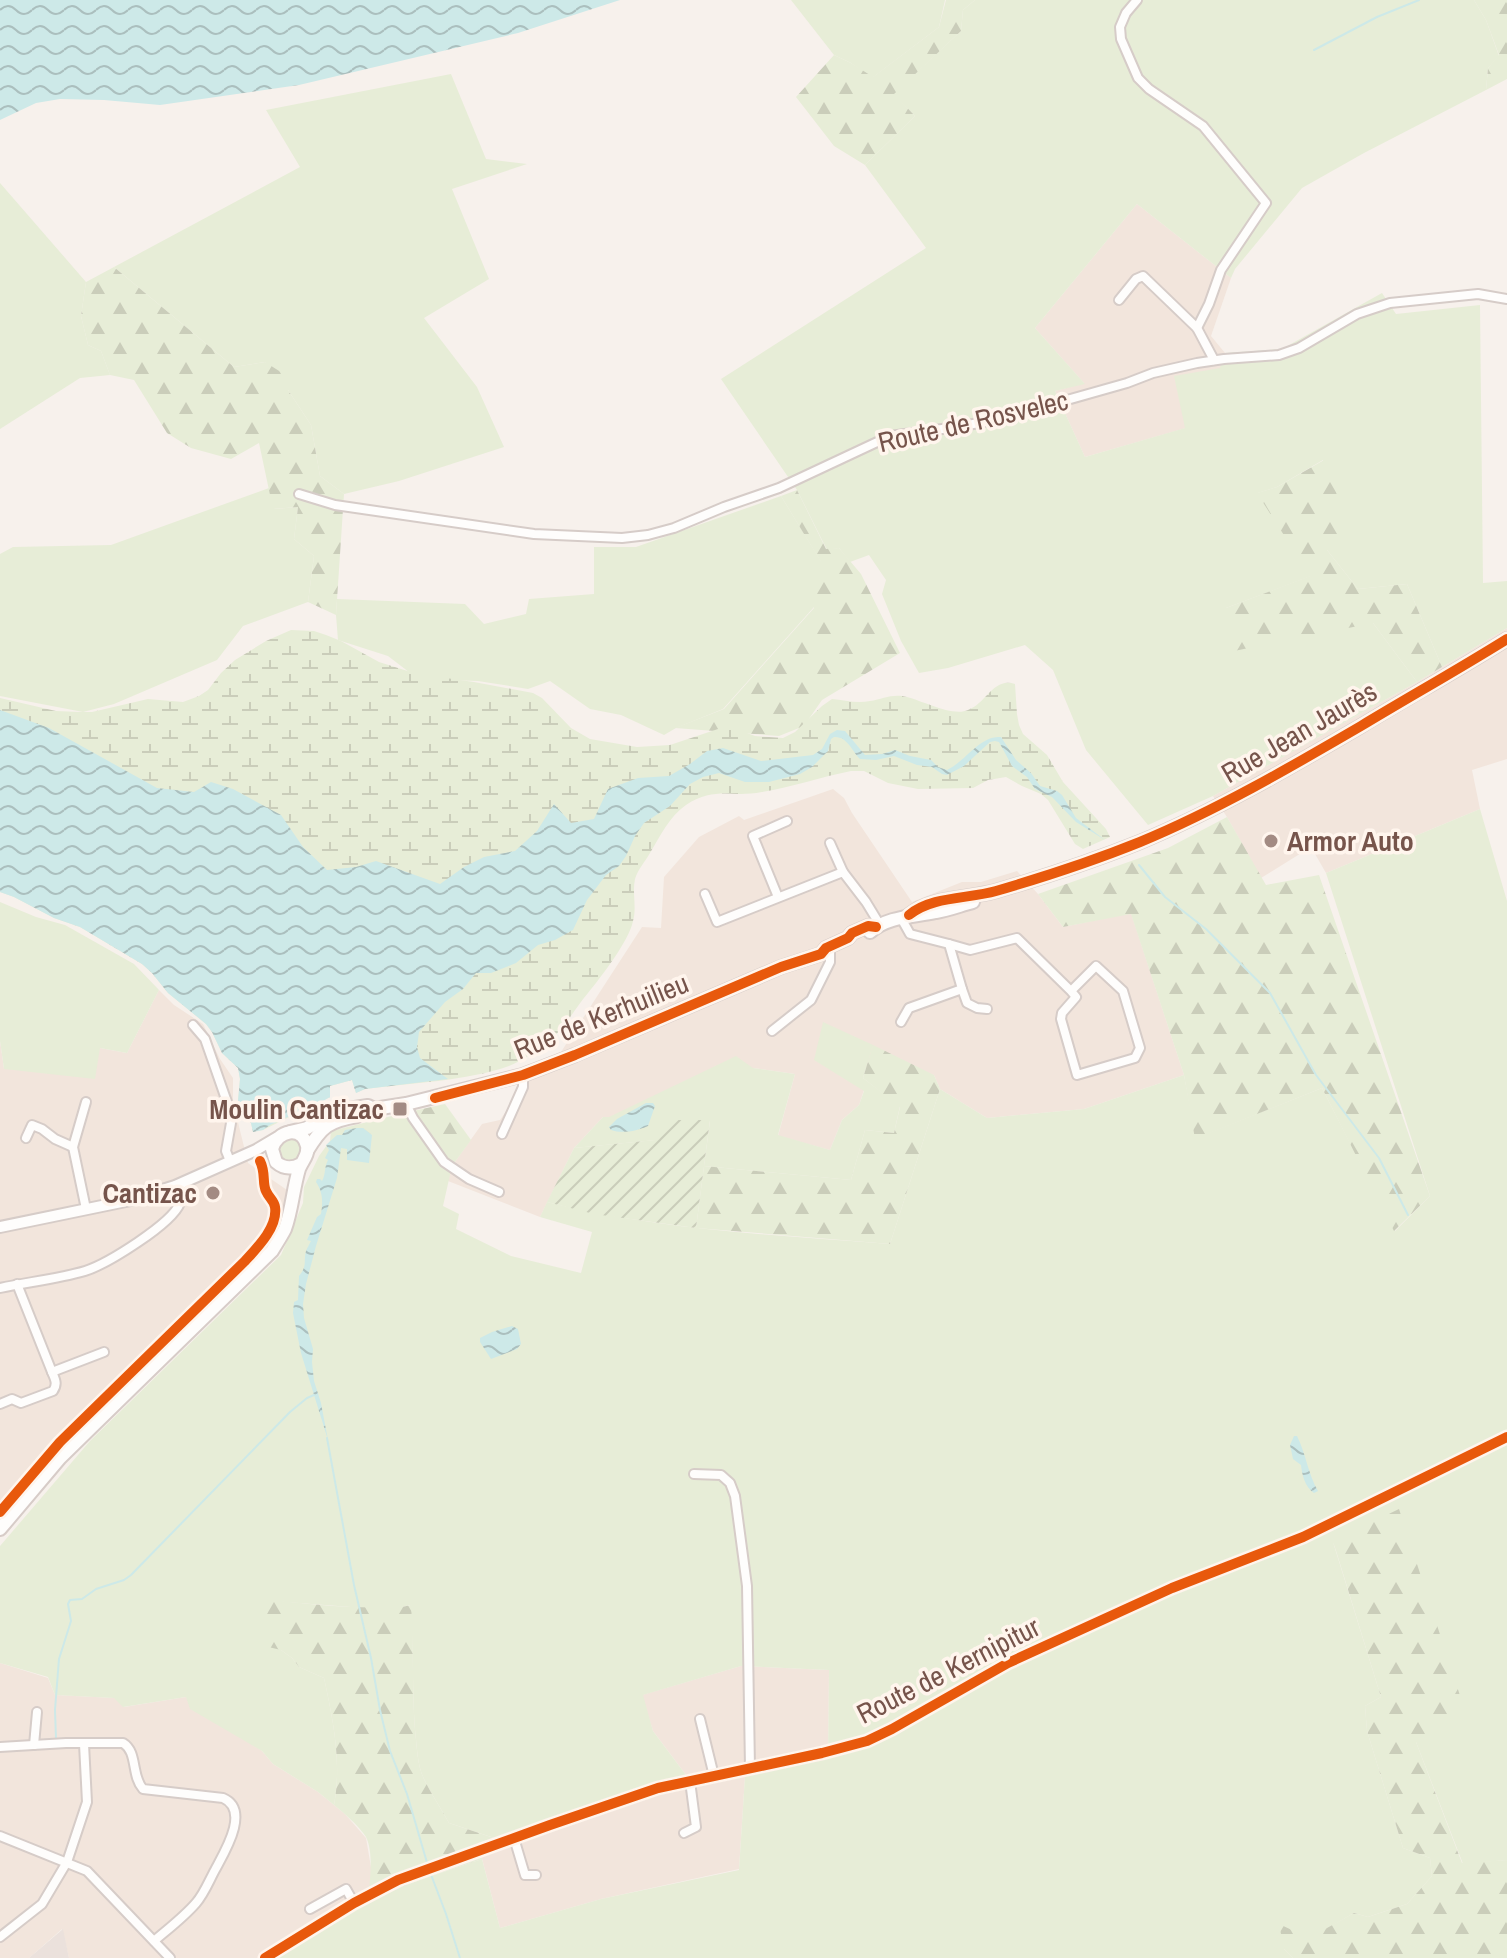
<svg xmlns="http://www.w3.org/2000/svg" width="1507" height="1958" font-family="'Archivo Narrow',sans-serif">
<defs>
<pattern id="forest-firs" width="22" height="20" patternUnits="userSpaceOnUse" patternTransform="scale(2)"><rect width="22" height="20" fill="#e7edd7"/><path d="M5 1l3.5 6h-7zM16 11l3.5 6h-7z" fill="#cacdba"/></pattern>
<pattern id="wetland-marsh" width="20" height="14" patternUnits="userSpaceOnUse" patternTransform="scale(2)"><rect width="20" height="14" fill="#e7edd7"/><path d="M1 5h8M5 5V1M11 12h8M15 12V8" fill="none" stroke="#cacdba"/></pattern>
<pattern id="garden-furrows" width="10" height="10" patternUnits="userSpaceOnUse" patternTransform="scale(2)"><rect width="10" height="10" fill="#e7edd7"/><path d="M-1 1l2-2M0 10L10 0M9 11l2-2" fill="none" stroke="#cacdba"/></pattern>
<pattern id="water-waves" width="16" height="10" patternUnits="userSpaceOnUse" patternTransform="scale(2)"><rect width="16" height="10" fill="#cde9e8"/><path d="M0 5q4-4 8 0t8 0" fill="none" stroke="#abbfbe"/></pattern>
</defs>
<rect width="100%" height="100%" fill="#f7f1ec"/>
<!-- residential -->
<g fill="#f2e5dc">
<polygon points="1137,204 1231,278 1211,336 1225,353 1221,368 1186,428 1085,457 1055,391 1084,383 1035,328"/>
<polygon points="1507,628 1507,759 1472,770 1480,809 1326,873 1311,847 1261,878 1227,817 1213,796 1417,682"/>
<polygon points="833,789 844,798 852,813 912,902 962,882 981,882 1017,871 1038,894 1063,927 1131,913 1184,1075 1084,1109 987,1118 940,1089 934,1075 815,1060 864,1090 859,1105 842,1120 830,1150 778,1136 795,1074 753,1068 608,1118 603,1117 574,1148 540,1217 448,1181 452,1166 482,1124 500,1120 511,1104 529,1065 561,1052 642,927 661,928 664,877 699,837 739,816 744,820"/>
<polygon points="159,990 174,1005 203,1024 220,1059 233,1078 233,1102 248,1163 287,1190 287,1202 283,1223 267,1250 76,1434 0,1522 0,1041 4,1069 100,1048 127,1053"/>
<polygon points="0,1663 48,1678 55,1695 115,1698 124,1707 186,1697 262,1751 273,1764 318,1792 345,1814 366,1838 372,1873 367,1902 274,1958 69,1958 62,1929 29,1958 0,1958"/>
<polygon points="741,1666 829,1670 828,1760 745,1776 739,1869 601,1899 500,1928 478,1843 686,1775 653,1731 642,1695"/>
</g>
<!-- industrial -->
<polygon fill="#ebe1dc" points="63,1929 69,1958 29,1958"/>
<!-- green -->
<g fill="#e7edd7">
<polygon points="791,0 945,0 939,27 872,78 851,63 834,55"/>
<polygon points="975,0 1474,0 1486,20 1499,56 1488,68 1486,90 1364,153 1302,188 1235,269 1231,278 1137,204 1035,328 1085,384 1055,391 1085,457 1185,428 1174,376 1220,368 1225,353 1282,349 1382,293 1396,314 1480,305 1483,583 1507,581 1507,628 1442,667 1407,584 1358,589 1327,550 1323,460 1277,487 1258,493 1311,576 1226,608 1373,623 1417,682 1213,796 1148,825 1086,750 1053,670 1025,645 948,668 919,673 901,641 882,594 886,580 869,555 850,562 839,548 827,550 797,490 721,379 926,248 865,165 915,116 893,94 961,31 963,10"/>
<polygon points="451,74 486,159 527,164 452,189 489,279 424,318 477,387 504,447 399,481 344,494 320,476 311,425 288,390 265,362 234,367 114,267 300,167 266,110"/>
<polygon points="0,183 86,282 81,316 88,345 101,351 110,375 80,378 0,429"/>
<polygon points="269,488 274,509 298,507 294,539 314,556 308,602 243,626 217,660 114,704 83,712 0,696 0,554 13,547 111,545"/>
<polygon points="781,496 822,563 814,607 723,709 676,728 664,735 621,715 590,709 550,681 528,689 478,681 418,679 388,656 338,640 336,615 337,599 465,604 484,624 526,614 529,599 594,594 594,547 636,547"/>
<path d="M1480,809L1507,901V1860L1463,1864L1416,1742L1333,1542L1381,1697L1365,1706L1367,1731L1403,1848L1430,1858L1432,1876L1407,1904L1368,1917L1354,1913L1309,1939L1284,1949L1293,1958H274L367,1902L408,1884L482,1859L500,1928L601,1899L739,1870L745,1776L828,1759L829,1670L741,1666L643,1695L653,1731L686,1775L494,1838L449,1823C441,1808 431,1794 424,1779C417,1765 417,1746 415,1730C412,1688 414,1647 410,1605L398,1608L377,1609L272,1601L281,1650L292,1658L299,1667L324,1678C333,1719 342,1763 334,1805L318,1792L273,1764L262,1751L190,1709L186,1697L123,1707L114,1698L55,1695L48,1677L0,1663V1546L90,1441L281,1255L303,1203L304,1187L319,1156L330,1141L331,1131L404,1113L452,1166L443,1206L459,1214L456,1229L511,1256L581,1273L592,1232L540,1217L547,1202C659,1230 775,1235 890,1244L940,1089L987,1118L1084,1109L1184,1075L1196,1138L1322,1088L1395,1231L1430,1196L1326,873Z"/>
<polygon points="0,902 36,917 65,925 134,964 159,990 127,1053 100,1048 95,1079 4,1069 0,1041"/>
<polygon points="823,1022 873,1045 863,1078 900,1106 894,1133 865,1130 851,1180 704,1166 710,1121 656,1140 574,1148 603,1117 609,1117 736,1056 753,1068 795,1074 778,1135 830,1150 842,1120 859,1105 864,1091 814,1060"/>
<circle cx="290" cy="1150" r="12"/>
</g>
<!-- forest -->
<g fill="url(#forest-firs)">
<polygon points="946,0 975,0 963,10 961,31 894,94 915,116 865,165 834,146 796,97 834,55 851,63 873,77 939,27"/>
<polygon points="1474,0 1507,0 1507,79 1486,90 1488,68 1499,55 1486,20"/>
<polygon points="114,267 234,367 265,362 287,376 288,390 311,425 320,476 344,494 336,615 308,602 314,556 294,539 298,507 273,509 259,443 231,459 191,448 167,433 134,380 110,375 101,351 88,345 81,316 86,282"/>
<polygon points="1324,460 1353,537 1327,550 1358,589 1407,584 1442,667 1417,682 1373,623 1234,651 1226,608 1310,576 1257,493 1277,487"/>
<polygon points="797,490 826,549 839,548 861,574 900,653 822,700 804,726 779,736 675,728 724,709 814,608 804,581 821,562 781,496"/>
<polygon points="1227,817 1266,885 1319,875 1430,1196 1394,1231 1322,1088 1195,1139 1184,1075 1131,914 1063,927 1038,894 1168,848"/>
<polygon points="873,1045 934,1075 940,1089 890,1244 696,1228 704,1166 851,1180 865,1130 894,1133 900,1107 863,1078"/>
<polygon points="445,1104 471,1140 452,1166 404,1113"/>
<polygon points="1399,1509 1467,1717 1416,1742 1462,1863 1507,1860 1507,1958 1293,1958 1284,1949 1279,1924 1309,1938 1354,1913 1368,1917 1407,1904 1432,1876 1430,1858 1403,1848 1367,1731 1365,1706 1381,1697 1333,1541"/>
<path d="M272,1600C299,1603 326,1606 354,1607C374,1607 391,1610 411,1605C414,1647 412,1688 415,1730C417,1746 417,1765 424,1779C431,1794 441,1808 449,1823L494,1838L478,1843L482,1859L408,1884L367,1902C370,1885 374,1853 366,1837C360,1827 343,1812 334,1805C342,1763 333,1719 324,1678L299,1667L292,1658L281,1650L256,1644Z"/>
</g>
<!-- wetland -->
<path fill="url(#wetland-marsh)" d="M291,630L314,631L326,635L341,641L379,662L417,674L474,682L533,693L542,698L571,728L590,739L637,747L670,745L724,727L734,728L755,736L783,738L795,732L822,706L832,699C844,700 857,704 870,701C883,699 893,693 907,697C923,701 953,717 968,710C987,703 993,677 1015,684L1017,714L1019,725L1023,734L1047,755L1063,782L1106,829L1110,837L1083,849L1075,844L1048,800L1041,794L1022,786L1006,777L988,780L973,788L918,789L888,783L864,771H851C821,777 792,787 762,792C732,798 715,786 686,805C669,817 661,835 650,853C645,862 638,869 635,879C632,893 637,908 633,921C629,941 601,977 588,993C575,1008 566,1027 550,1040C538,1050 524,1060 509,1066C467,1081 410,1083 365,1089L356,1093L352,1080L330,1086V1097L328,1098L263,1130L253,1132L251,1123L238,1101L240,1079L238,1068L222,1053L212,1032L206,1024L168,993L152,973L142,964L80,927L54,918L14,897L0,892V836L43,838L86,843L118,850L171,873L226,905L232,936L237,944C252,953 253,942 266,942C277,943 292,952 301,957C314,965 317,991 338,985C352,981 356,952 373,943L384,946H398L435,933L449,932L480,916C499,920 529,939 542,918C534,897 535,864 564,861C578,860 588,868 601,862C609,840 603,816 625,801C642,799 664,812 675,792C677,788 678,784 681,780C695,769 712,762 729,769C740,773 748,779 760,779C771,778 781,773 791,769V765C771,771 757,777 737,768C728,763 724,758 714,758C705,759 682,771 676,778C670,784 668,793 659,796C643,804 630,785 613,804C599,820 605,840 597,857C583,863 567,851 552,857C522,869 542,900 531,921C511,929 501,912 484,911C471,910 463,923 450,925C440,927 430,925 420,929C412,932 406,938 397,939C387,941 370,932 361,939C353,946 346,967 341,977C315,992 320,961 306,953C304,952 302,952 300,951C289,945 279,933 266,936C257,938 251,943 242,942L238,938L233,924L229,896L221,884L178,859L90,823L55,819H0V698L56,711L80,712H92L148,699L183,702L199,696L208,690L221,673L235,660L266,641Z"/>
<!-- garden -->
<polygon fill="url(#garden-furrows)" points="664,1120 710,1120 696,1228 594,1214 547,1202 574,1148 655,1140"/>
<!-- water -->
<g fill="url(#water-waves)">
<polygon points="0,0 620,0 518,33 299,85 160,105 104,100 60,99 36,103 0,120"/>
<path d="M0,710L49,728L157,788L194,792L211,782L233,789L281,815L303,847L327,870L356,867L376,861L440,884L464,867L484,857L515,851L537,831L554,804L571,823L594,819L608,789L638,778L669,776L690,764L707,751L723,748L761,761L813,755L822,749L830,734L837,730L845,731L865,755L882,754L895,750L910,756L931,760L938,767L947,770C966,761 980,735 1001,737L1016,760L1031,773L1040,786L1057,791L1062,795L1076,818L1105,840L1076,822L1052,797L1035,789L1027,777L1012,766L999,742L995,741L990,742L964,766L947,775L942,774L932,767L917,765L894,756L876,760L860,759C852,751 847,736 834,737L831,739L828,751L812,767L800,774L769,782H745L719,773L703,777L690,784L670,806L644,823L635,836L626,856L619,866L606,875L587,900L573,930L555,940L538,945L516,963L491,973H476L463,989L445,1002L419,1032L417,1047L420,1058L448,1079L365,1089L356,1093L352,1080L330,1086V1097L323,1101L270,1125L263,1130L253,1132L251,1123L238,1101L240,1079L238,1068L222,1053L212,1032L206,1024L168,993L152,973L142,964L80,927L54,918L14,897L0,892Z"/>
<path d="M646,1103H653L655,1106L648,1126C637,1131 622,1134 611,1130L609,1127L617,1119Z"/>
<path d="M357,1128H363L372,1135L369,1163L347,1160V1149L341,1148L337,1178L316,1246L306,1284L303,1304L304,1318L313,1349L312,1362L314,1381L321,1403L328,1440L301,1353L293,1313L294,1302L298,1300L299,1276C308,1265 303,1262 306,1251C307,1248 309,1245 311,1241L307,1240L317,1217L321,1214C323,1203 323,1192 316,1182L317,1179H320L322,1181C326,1174 324,1167 328,1160L325,1158L329,1150L326,1145L337,1135H342L345,1130Z"/>
<polygon points="512,1326 518,1329 521,1344 517,1349 491,1359 480,1342 480,1338 492,1332"/>
<path d="M1294,1436H1297C1306,1454 1308,1474 1318,1491L1314,1493C1305,1487 1302,1475 1301,1465L1293,1459L1290,1445Z"/>
</g>
<g fill="none" stroke-linecap="round" stroke-linejoin="round">
<!-- stream -->
<g stroke="#cde9e8" stroke-width="2">
<polyline points="1314,50 1377,17 1419,0"/>
<polyline points="1139,865 1165,897 1206,929 1270,993 1316,1075 1379,1158 1408,1215"/>
<polyline points="327,1438 354,1585 371,1658 380,1710 390,1751 407,1794 428,1866"/>
<polyline points="56,1739 55,1710 59,1659 71,1621 68,1604 70,1600 82,1599 96,1589 124,1580 131,1575 290,1412 307,1398 314,1395"/>
<polyline points="430,1872 446,1914 460,1958"/>
</g>
<defs>
<g id="minor">
<polyline points="1137,0 1126,13 1120,27 1121,39 1138,78 1149,89 1203,126 1266,203 1221,270 1209,304 1197,328"/>
<polyline points="1119,300 1136,279 1143,276 1197,328 1214,360"/>
<polyline points="299,494 335,505 534,534 622,538 648,535 674,528 724,507 779,488 890,436 957,427 1000,419 1127,383 1153,373 1197,363 1224,359 1279,355 1299,348 1357,314 1390,303 1478,294 1507,299"/>
<polyline points="830,843 843,872"/>
<polyline points="705,894 717,922 843,872 866,902 880,925"/>
<polyline points="778,897 753,836 787,821"/>
<polyline points="901,918 910,934 949,944 962,989 909,1008 901,1022"/>
<polyline points="949,944 970,950 1017,938 1071,991 1076,997 1062,1013 1061,1019 1077,1075 1135,1058 1140,1048 1123,991 1096,966 1071,991"/>
<polyline points="962,989 967,1003 977,1008 987,1009"/>
<polyline points="193,1025 205,1039 227,1102 231,1123 226,1151 230,1161"/>
<polyline points="772,1031 811,1000 830,962 830,946"/>
<polyline points="406,1104 413,1118 444,1162 469,1179 499,1192"/>
<polyline points="502,1134 523,1087 523,1075"/>
<polyline points="26,1138 32,1125 42,1129 55,1139 73,1147"/>
<polyline points="86,1209 73,1147 86,1102"/>
<path d="M0,1288C28,1282 58,1279 85,1271C107,1264 172,1224 180,1203C182,1197 178,1191 175,1186"/>
<polyline points="52,1372 104,1352"/>
<path d="M0,1404L12,1399L21,1403L53,1391C58,1384 55,1379 52,1372L17,1284"/>
<polyline points="694,1474 721,1475 730,1483 735,1496 747,1586 750,1768"/>
<polyline points="700,1719 714,1776"/>
<polyline points="34,1745 37,1712"/>
<path d="M0,1747L66,1743H123C138,1752 131,1776 143,1789L223,1798C251,1810 224,1853 215,1870C209,1881 204,1894 196,1903C184,1917 168,1929 154,1941"/>
<polyline points="684,1833 696,1827 690,1781"/>
<polyline points="0,1836 87,1871 170,1958"/>
<polyline points="514,1838 525,1875 536,1875"/>
<polyline points="310,1909 346,1889 354,1903"/>
<polyline points="0,1937 42,1904 67,1862 87,1802 84,1744"/>
</g>
<g id="tertiary">
<polyline points="0,1227 131,1200 175,1186 256,1150 276,1138"/>
<polyline points="265,1958 354,1903 398,1880 550,1825 658,1788 822,1753 867,1741 892,1729 1008,1663 1172,1588 1303,1537 1507,1437"/>
</g>
<g id="secondary">
<path d="M909,915C932,896 968,899 996,891C1044,877 1093,861 1140,842C1217,810 1289,768 1361,726C1409,697 1459,669 1507,639"/>
<path d="M870,932C888,916 913,917 936,912C949,910 961,905 973,902"/>
<polyline points="290,1132 307,1128 335,1111 368,1106 374,1109 406,1104 523,1075 575,1055 781,967 821,954 826,948 848,938 852,933 868,926 876,927"/>
<path d="M307,1151C322,1126 329,1121 357,1116"/>
<path d="M0,1529L60,1458L272,1251C276,1244 281,1237 285,1229C292,1210 293,1189 299,1169C302,1161 309,1155 307,1146C302,1125 277,1130 272,1149L276,1162C284,1169 292,1169 301,1164"/>
</g>
</defs>
<!-- minor casing -->
<use href="#minor" stroke="#d6ccc8" stroke-width="12"/>
<!-- tertiary casing -->
<use href="#tertiary" stroke="#d6ccc8" stroke-width="14"/>
<!-- secondary casing -->
<use href="#secondary" stroke="#d7ccc8" stroke-width="16"/>
<!-- minor -->
<use href="#minor" stroke="#fefdfc" stroke-width="8"/>
<!-- tertiary -->
<use href="#tertiary" stroke="#fefdfc" stroke-width="10"/>
<!-- secondary -->
<use href="#secondary" stroke="#fefdfc" stroke-width="12"/>
<defs>
<g id="cycleway">
<path d="M909,915C932,896 968,899 996,891C1044,877 1093,861 1140,842C1217,810 1289,768 1361,726C1409,697 1459,669 1507,639"/>
<polyline points="435,1098 523,1075 575,1055 781,967 821,954 826,948 848,938 852,933 868,926 876,927"/>
<path d="M0,1512L60,1442L245,1261C257,1248 278,1227 275,1207C274,1200 269,1198 266,1191C262,1183 266,1173 260,1161"/>
<polyline points="265,1958 354,1903 398,1880 550,1825 658,1788 822,1753 867,1741 892,1729 1008,1663 1172,1588 1303,1537 1507,1437"/>
</g>
</defs>
<!-- cycleway casing -->
<use href="#cycleway" stroke="#fff5ed" stroke-width="15"/>
<!-- cycleway -->
<use href="#cycleway" stroke="#e8590c" stroke-width="10"/>
</g>
<!-- markers -->
<g fill="#a38b83" stroke="#fff5ed" stroke-width="3">
<circle cx="1271" cy="841" r="8"/>
<rect x="392" y="1101" width="16" height="16" rx="4"/>
<circle cx="213" cy="1193" r="8"/>
</g>
<g text-anchor="middle" stroke-width="7" stroke-linejoin="round" paint-order="stroke">
<!-- street labels -->
<g font-size="28" fill="#76544b" stroke="#fff5ed">
<text transform="translate(973 421) rotate(-13)" y="10">Route de Rosvelec</text>
<text transform="translate(1299 732) rotate(-30)" y="10">Rue Jean Jaurès</text>
<text transform="translate(601 1016) rotate(-22)" y="10">Rue de Kerhuilieu</text>
<text transform="translate(948 1670) rotate(-27)" y="10">Route de Kernipitur</text>
</g>
<!-- poi labels -->
<g font-size="28" font-weight="bold" fill="#76544b" stroke="#fff5ed" text-anchor="end">
<text x="1287" y="851" text-anchor="start">Armor Auto</text>
<text x="384" y="1119">Moulin Cantizac</text>
<text x="197" y="1203">Cantizac</text>
</g>
</g>
</svg>
